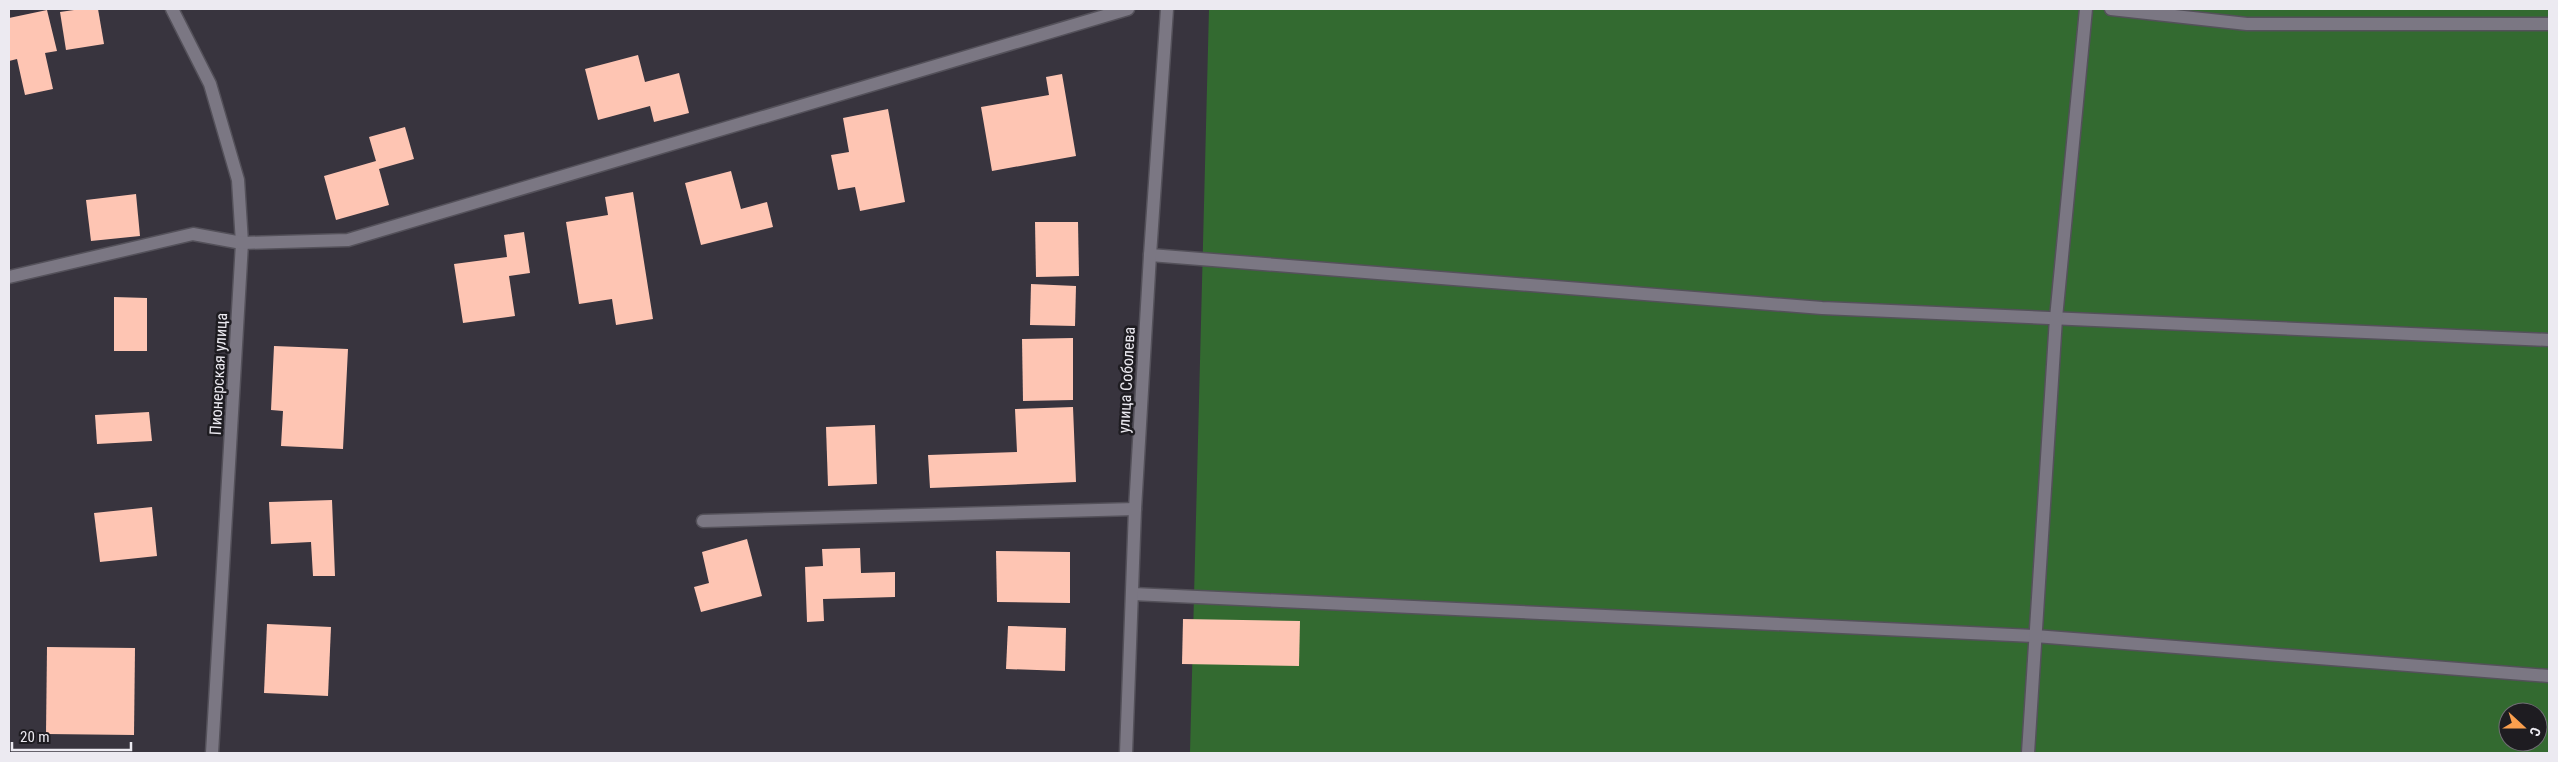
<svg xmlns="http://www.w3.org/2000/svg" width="2558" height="762" font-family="'Roboto Condensed',sans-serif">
<rect width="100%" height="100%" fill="#38343e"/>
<!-- green -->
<path fill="#336a30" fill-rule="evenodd" d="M1209,9H2549V753H1190ZM2508,712H2538V742H2508Z"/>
<!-- building -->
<g fill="#fec5b3">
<polygon points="81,9 98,9 104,44 66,50 60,12"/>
<polygon points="47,10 57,51 45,53 53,89 25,95 17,59 9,61 9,18"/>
<polygon points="638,55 645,82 679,73 689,113 654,122 650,106 598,120 585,69"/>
<polygon points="1062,74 1076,156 992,171 981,107 1049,95 1046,77"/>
<polygon points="888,109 905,202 860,211 855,187 838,190 831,155 849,152 843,118"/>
<polygon points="405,127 414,159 379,169 389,205 336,220 324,176 376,161 369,137"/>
<polygon points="731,171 741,209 767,202 773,227 701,245 685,183"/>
<polygon points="633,192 653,319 616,325 612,299 579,304 566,222 608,215 605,197"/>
<polygon points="136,194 140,236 91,241 86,200"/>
<polygon points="1035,222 1078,222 1079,276 1036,277"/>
<polygon points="524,232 530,273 509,276 515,316 463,323 454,264 507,257 504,235"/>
<polygon points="1031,284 1076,286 1075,326 1030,325"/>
<polygon points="114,297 147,298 147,351 114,351"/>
<polygon points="1073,338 1073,400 1023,401 1022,339"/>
<polygon points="274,346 348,349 343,449 281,446 283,411 271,410"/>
<polygon points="1073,407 1076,482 930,488 928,455 1017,452 1015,409"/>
<polygon points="149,412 152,441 97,444 95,415"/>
<polygon points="875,425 877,484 828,486 826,427"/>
<polygon points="332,500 335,576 313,576 311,542 271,544 269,502"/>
<polygon points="152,507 157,556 100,562 94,513"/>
<polygon points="747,539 762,596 701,612 694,587 709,583 702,552"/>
<polygon points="860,548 861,573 895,572 895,597 823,599 824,621 807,622 805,567 823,566 822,549"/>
<polygon points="996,551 1070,552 1070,603 997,602"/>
<polygon points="1183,619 1300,621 1299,666 1182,664"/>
<polygon points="267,624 331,627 328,696 264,693"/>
<polygon points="1008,626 1066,628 1065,671 1006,669"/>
<polygon points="47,647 135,648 134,735 46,734"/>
</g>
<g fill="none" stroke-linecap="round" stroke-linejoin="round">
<defs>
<g id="minor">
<polyline points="172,9 210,84 238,180 242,243 212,753"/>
<polyline points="2111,9 2247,24 2549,24"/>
<polyline points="1150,255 1822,308 2549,340"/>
<polyline points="9,277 193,234 242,243 348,240 1128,9"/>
<polyline points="703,521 1135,509"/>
<polyline points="1133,594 2035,636 2549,676"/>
<polyline points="1126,753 1135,509 1150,255 1167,9"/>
<polyline points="2028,753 2056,318 2086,9"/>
</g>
</defs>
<!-- minor casing -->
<use href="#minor" stroke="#54515a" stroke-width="15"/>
<!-- minor -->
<use href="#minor" stroke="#7b7783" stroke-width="12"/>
</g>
<g text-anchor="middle" stroke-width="5" stroke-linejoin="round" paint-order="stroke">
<!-- street labels -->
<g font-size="16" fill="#eceaf1" stroke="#1e1c21">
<text transform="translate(218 374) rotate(-87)" y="6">Пионерская улица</text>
<text transform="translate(1126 380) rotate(-87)" y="6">улица Соболева</text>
</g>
</g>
<!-- border -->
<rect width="2558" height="762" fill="none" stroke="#eceaf1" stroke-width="20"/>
<!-- north arrow -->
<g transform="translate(2523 727) rotate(111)"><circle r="24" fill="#1e1c21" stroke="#706e74"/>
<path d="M0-4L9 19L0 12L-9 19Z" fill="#fa9f4e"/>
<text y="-8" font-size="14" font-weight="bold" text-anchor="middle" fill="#eceaf1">С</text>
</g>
<!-- scale -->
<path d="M12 742v8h119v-8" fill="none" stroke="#eceaf1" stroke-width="2.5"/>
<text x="20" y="742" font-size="15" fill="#eceaf1" stroke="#1e1c21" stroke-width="4" paint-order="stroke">20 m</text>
</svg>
